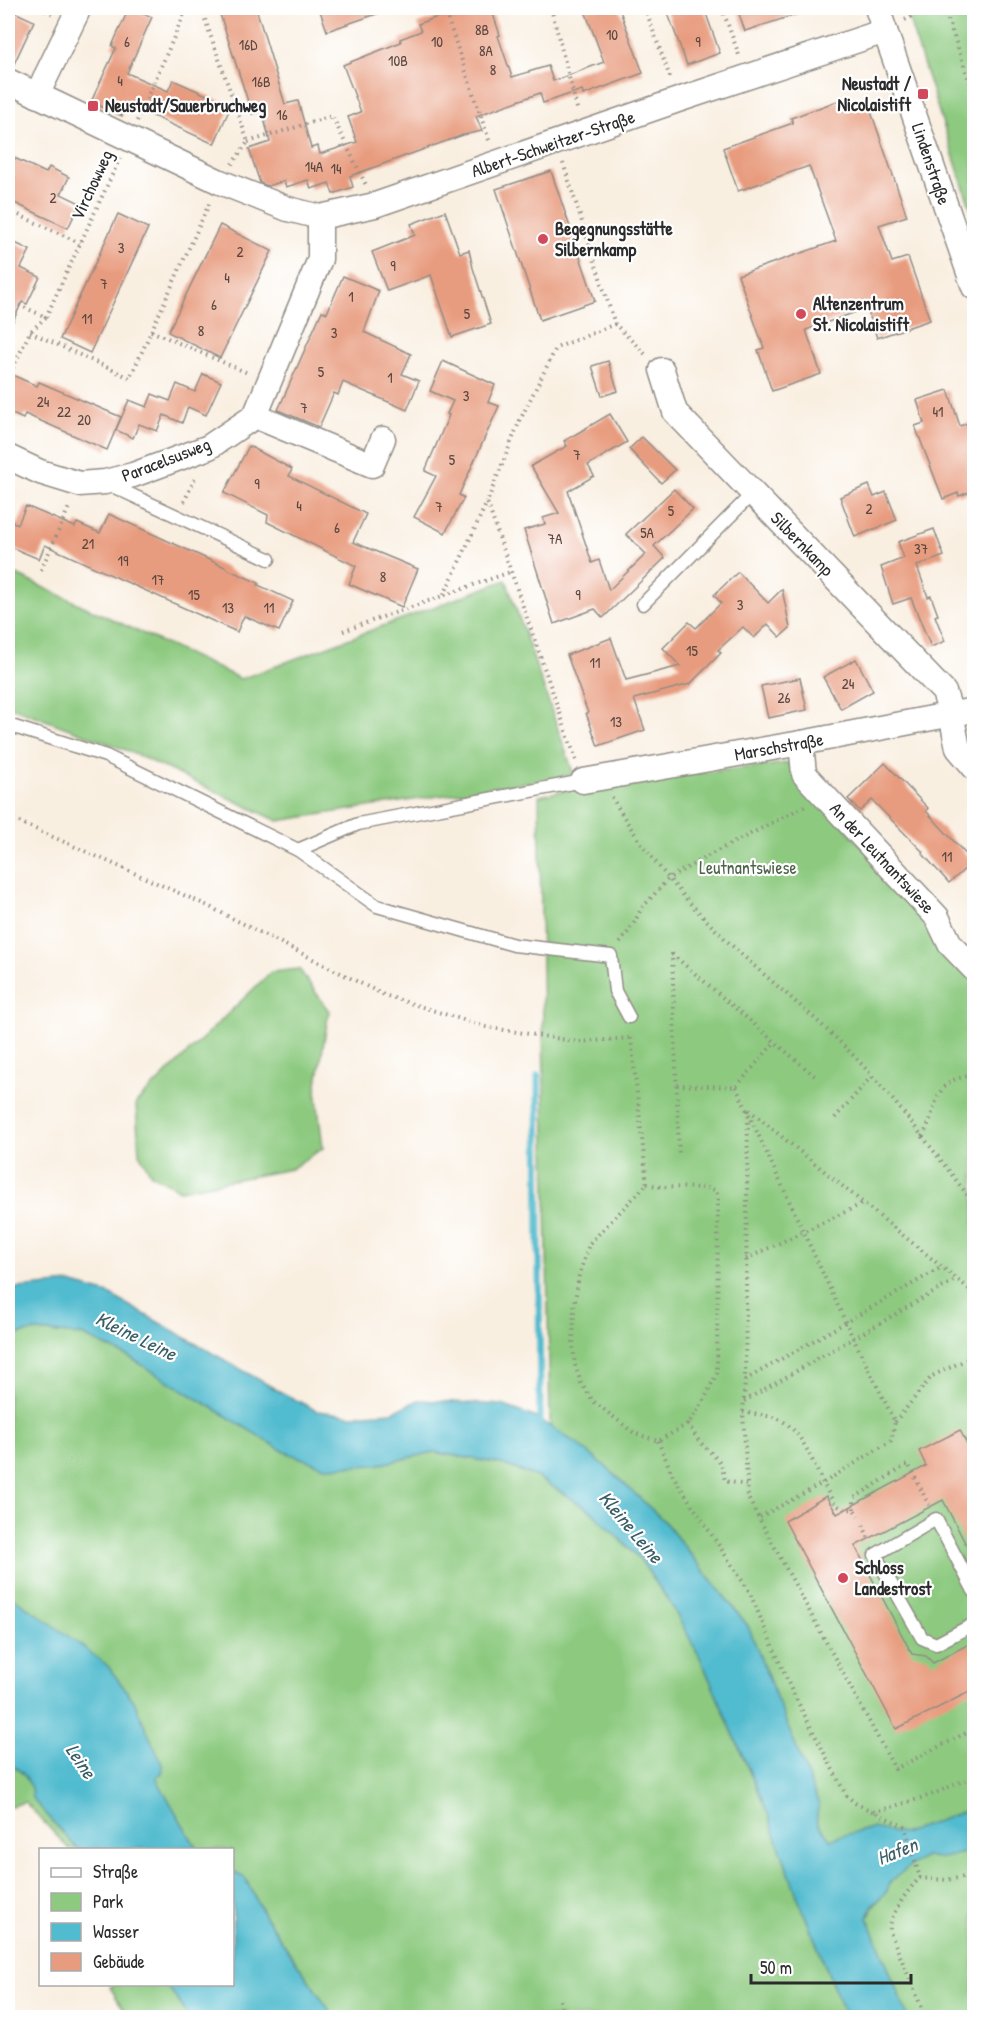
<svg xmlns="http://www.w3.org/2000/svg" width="982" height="2025" font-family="'Patrick Hand',sans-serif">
<rect width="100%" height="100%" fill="#fff"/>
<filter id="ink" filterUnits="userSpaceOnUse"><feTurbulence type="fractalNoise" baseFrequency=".0167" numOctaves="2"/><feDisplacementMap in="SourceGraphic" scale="12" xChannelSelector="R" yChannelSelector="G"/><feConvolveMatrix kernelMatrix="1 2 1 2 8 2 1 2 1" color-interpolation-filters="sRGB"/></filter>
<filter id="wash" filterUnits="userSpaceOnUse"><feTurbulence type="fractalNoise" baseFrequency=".008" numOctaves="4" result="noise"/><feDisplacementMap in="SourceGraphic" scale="24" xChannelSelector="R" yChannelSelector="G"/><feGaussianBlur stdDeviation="1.35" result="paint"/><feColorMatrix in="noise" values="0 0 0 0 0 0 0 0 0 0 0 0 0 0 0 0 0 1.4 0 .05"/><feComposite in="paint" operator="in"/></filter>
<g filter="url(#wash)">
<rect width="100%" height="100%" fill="#f9efe1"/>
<!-- green -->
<g fill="#8dca80" stroke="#5c7a56" stroke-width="1.5">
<polygon points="905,8 974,8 974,219"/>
<polygon points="8,571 241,679 506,580 574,775 278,821 131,752 8,706"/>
<path d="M788,763L974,972V2017H908L868,1918C873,1903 886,1895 891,1881L895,1879L872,1828L830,1839L820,1829L748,1626L663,1520L605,1466L576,1443L550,1427L539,796L584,786Z"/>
<polygon points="299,969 329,1011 316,1090 323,1148 291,1169 180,1190 151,1174 139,1153 136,1103 271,972"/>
<polygon points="36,1331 82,1335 129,1357 202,1401 376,1465 434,1452 502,1464 537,1477 590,1510 640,1559 672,1606 700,1657 768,1814 798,1898 846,2017 334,2017 266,1918 245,1879 233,1872 232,1850 197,1849 155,1778 53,1625 8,1594 8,1336"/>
<path d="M8,1763C20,1769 26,1776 32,1788L79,1849H69L25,1802L8,1807Z"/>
<polygon points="116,1984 167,1985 189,2017 128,2017 110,1987"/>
</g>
<!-- water -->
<g fill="#51bbcf" stroke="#3e737d" stroke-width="1.5">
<path d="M70,1283L109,1294L279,1391L317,1411L351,1415L392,1412L419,1400L502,1405L537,1418L576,1443L605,1466L663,1520L748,1626L819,1805C813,1827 820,1823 830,1839L872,1828L902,1834L974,1808V1851L942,1858L925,1857L911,1865L891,1881L887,1891L871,1908L868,1918L908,2017H846L798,1898L768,1814L700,1657L672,1606L640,1559L590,1510L537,1477L502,1464L434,1452L376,1465L325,1467L285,1452L129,1357L82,1335L36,1331L8,1336V1289Z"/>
<path d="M8,1594L53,1625L107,1665L134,1701L163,1767L162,1773L156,1778L197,1849H77L32,1798C32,1781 23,1771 8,1763Z"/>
<polygon points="233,1872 245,1878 266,1918 334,2017 189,2017 167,1985 232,1984"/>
</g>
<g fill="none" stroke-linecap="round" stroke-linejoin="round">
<!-- stream -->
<polyline stroke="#51bbcf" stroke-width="7" points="538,1076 540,1427"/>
</g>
<g id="blocks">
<!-- building -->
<g fill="#e89c7f">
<polygon points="129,8 152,17 127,73 168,91 173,80 231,106 214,144 127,104 122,116 91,102 116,48 112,46"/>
<polygon points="218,8 256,8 285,104 298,101 311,148 318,146 320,154 357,142 348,117 361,112 343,65 401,42 400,39 421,31 418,24 463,8 491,8 500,35 498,36 512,77 548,66 553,81 604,62 584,8 619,8 643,73 583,95 582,90 543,103 540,93 476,116 482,131 463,135 350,176 353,187 333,194 329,183 311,189 308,180 286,187 284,181 268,186 260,183 249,149 270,142 262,111 252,114"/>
<polygon points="319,8 387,8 388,10 327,31"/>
<polygon points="666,8 704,8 720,53 687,65"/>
<polygon points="737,8 807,8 807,11 745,31"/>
<polygon points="8,9 34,21 12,68 8,67"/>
<polygon points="840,100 844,111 868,103 907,216 879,225 892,262 908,257 930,320 877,338 867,308 806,330 821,374 772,391 758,350 764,348 738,275 836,241 809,166 738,191 723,148 793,123 791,118"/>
<polygon points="8,155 46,173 49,167 69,177 61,194 80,203 68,228 8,200"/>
<polygon points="551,171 595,301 540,320 496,189"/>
<polygon points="445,211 460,253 469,250 473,268 491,324 452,337 431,275 387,291 372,252 415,235 411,224"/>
<polygon points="118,214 148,228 90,353 60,339"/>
<polygon points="220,225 272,251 220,358 168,332"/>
<polygon points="13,242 30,250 21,268 40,277 27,304 22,302 8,332 8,254"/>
<polygon points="343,276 379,291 364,332 411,354 402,374 419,381 407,410 343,382 338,395 334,393 319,427 278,410 322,311 327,313"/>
<polygon points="443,361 495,385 488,402 499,406 459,495 464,498 445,533 414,517 436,476 425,471 449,415 447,414 453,401 430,391"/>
<polygon points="608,361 618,391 602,396 592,366"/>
<polygon points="8,373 37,386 39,382 121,417 107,450 25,414 23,419 8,412"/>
<polygon points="203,374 221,382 206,415 188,407 182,423 164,415 157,431 139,424 133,438 116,430 129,400 147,407 152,394 170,401 177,384 195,392"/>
<polygon points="948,390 960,426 975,420 975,490 959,496 958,493 943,499 915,426 924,423 917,400"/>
<polygon points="610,414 627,442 588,465 594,476 568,491 592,563 599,560 609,590 646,554 626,534 674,489 693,509 654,546 665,558 603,618 595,609 554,624 524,530 545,524 543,518 559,513 531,466 567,446 564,441"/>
<polygon points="642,437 675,470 661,483 629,449"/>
<polygon points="249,446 292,469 289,476 366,514 353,542 418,569 402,607 349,584 356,566 267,522 268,515 224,493"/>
<polygon points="869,485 874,497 886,492 897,520 855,537 840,497"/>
<polygon points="26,506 75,527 77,523 100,533 109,514 227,568 227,569 259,583 258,585 293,601 279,631 244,616 237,632 45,545 39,559 8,546 8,520 18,524"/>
<polygon points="934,529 944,556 917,566 928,597 931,596 938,615 935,616 945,641 931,647 911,598 893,604 881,567 904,558 898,542"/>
<polygon points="738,572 768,603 782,589 790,628 780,637 768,624 754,638 743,627 718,650 721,653 690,684 634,699 645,730 598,746 586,713 588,713 567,655 611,638 626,680 680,666 663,648 689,622 696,628 721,603 714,595"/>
<polygon points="856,659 873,691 841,709 823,677"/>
<polygon points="800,678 807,710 768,718 761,686"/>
<polygon points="885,763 928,808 926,811 973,862 949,883 922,853 923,852 872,800 860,811 848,799"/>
<polygon points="960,1430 975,1460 975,1562 943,1500 855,1546 912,1654 926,1656 933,1663 969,1644 975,1654 975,1689 896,1729 785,1521 826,1496 837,1514 926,1466 919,1451"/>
</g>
</g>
</g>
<g filter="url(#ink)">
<use href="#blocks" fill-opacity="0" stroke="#928d86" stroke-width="1.5"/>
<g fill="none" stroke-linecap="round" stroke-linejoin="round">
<defs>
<g id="service">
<polyline points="108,484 269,559"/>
<polyline points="643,604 753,493"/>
<polyline points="8,725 106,756 298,850 377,906 514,945 611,956 615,991 629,1017"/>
<polyline points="298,850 358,824 583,781"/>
<polyline points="974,1591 936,1519 875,1555 922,1638 936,1644 974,1624"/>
</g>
<g id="minor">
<polyline points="877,8 974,287"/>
<polyline points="8,81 220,182 288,209 320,217 375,205 678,100 885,31"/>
<polyline points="37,95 79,8"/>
<polyline points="662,370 675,412 944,692 951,714 958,748 974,767"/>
<polyline points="255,416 372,465 383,439"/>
<polyline points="8,457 40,472 79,484 105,482 133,475 209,447 255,416 320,259 320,217"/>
<polyline points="801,743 804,774 937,917 950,944 974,969"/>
<polyline points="583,781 801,743 974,710"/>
</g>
</defs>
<!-- service casing -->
<use href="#service" stroke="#928d86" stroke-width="15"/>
<!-- minor casing -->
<use href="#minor" stroke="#928d86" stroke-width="27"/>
<!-- path -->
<g stroke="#928d86" stroke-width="4" stroke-dasharray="1.5 4.5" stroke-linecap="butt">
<polyline points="40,8 53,14"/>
<polyline points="176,8 185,12"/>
<polyline points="201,8 248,142 232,164"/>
<polyline points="444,8 490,143"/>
<polyline points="551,8 578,112"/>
<polyline points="645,8 671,80"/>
<polyline points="722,8 740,58"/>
<polyline points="944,8 974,94"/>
<polyline points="905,20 928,8"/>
<polyline points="137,121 185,12 189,8"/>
<polyline points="248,142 332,116 366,185"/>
<polyline points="563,163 615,324 647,356"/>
<polyline points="8,210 80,243"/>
<polyline points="8,300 46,317 30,332 8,378"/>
<polyline points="46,317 120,158"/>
<polyline points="151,331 250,374"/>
<polyline points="30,332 130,378 210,202"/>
<polyline points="184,502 196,476"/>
<polyline points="41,570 70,505"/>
<polyline points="444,595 487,502"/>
<polyline points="343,631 510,572"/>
<polyline points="576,760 487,502 520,420 556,348 615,324"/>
<path d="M612,797C636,841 677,891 712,926C755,970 804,1006 847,1049C894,1097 934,1151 974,1204"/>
<polyline points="8,817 206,905 384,995 486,1027 579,1042 631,1038"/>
<polyline points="620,943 633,925 641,909 669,878 717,851 805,806"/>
<polyline points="672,953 679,1156"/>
<polyline points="672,954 817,1078"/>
<polyline points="631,1038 647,1184"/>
<polyline points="677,1085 736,1087 774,1043"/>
<path d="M736,1087L853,1338L895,1422L891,1441L823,1483C832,1498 834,1511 854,1509L858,1516"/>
<polyline points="748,1110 745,1380 743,1412 748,1498 895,1769 974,1729"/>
<polyline points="749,1110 974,1293"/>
<polyline points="835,1118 871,1077"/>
<path d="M922,1136C934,1119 932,1097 948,1083C954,1078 965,1077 972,1075L974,1063"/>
<polygon points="647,1184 661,1187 710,1188 716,1191 718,1197 717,1373 703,1402 688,1424 658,1441 634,1433 593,1401 581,1383 575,1365 573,1345 574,1306 579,1276 589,1244"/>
<polyline points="746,1259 864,1203"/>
<polyline points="745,1380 942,1267"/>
<polyline points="744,1401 957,1279"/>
<path d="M743,1412C753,1414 765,1415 776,1418C801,1427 812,1461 823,1483L758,1518"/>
<polyline points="895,1422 932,1376 974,1356"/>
<polyline points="688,1424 699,1441 721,1463 725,1481 746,1485"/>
<polyline points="658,1441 673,1476 749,1591 791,1689 846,1795 855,1803 905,1827 920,1878"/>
<polyline points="854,1509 854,1498 908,1464 929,1505"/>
<polyline points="863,1525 870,1541"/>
<polyline points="874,1812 931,1795 974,1776"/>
<polyline points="560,2000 564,2018"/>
<path d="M926,2018L890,1932C888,1916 908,1889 920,1878L947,1880L974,1875"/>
</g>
<!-- service -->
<use href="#service" stroke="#fff" stroke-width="12"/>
<!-- minor -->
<use href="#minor" stroke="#fff" stroke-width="24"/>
</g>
</g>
<!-- markers -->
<g fill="#d1495b" stroke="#fff" stroke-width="2">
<rect x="917" y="88" width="12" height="12" rx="3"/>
<rect x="87" y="100" width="12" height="12" rx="3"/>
<circle cx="543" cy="239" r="6"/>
<circle cx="801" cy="314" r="6"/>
<circle cx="843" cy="1578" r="6"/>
</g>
<g text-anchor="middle" stroke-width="4.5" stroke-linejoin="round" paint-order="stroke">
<!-- number labels -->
<g font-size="15" fill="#5a4740">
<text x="482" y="35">8B</text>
<text x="612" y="40">10</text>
<text x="127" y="47">6</text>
<text x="437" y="47">10</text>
<text x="698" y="47">9</text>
<text x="248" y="50">16D</text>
<text x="486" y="56">8A</text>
<text x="398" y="66">10B</text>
<text x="493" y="75">8</text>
<text x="120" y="86">4</text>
<text x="261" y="87">16B</text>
<text x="282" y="120">16</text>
<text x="314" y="172">14A</text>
<text x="336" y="174">14</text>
<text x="53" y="203">2</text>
<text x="121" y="253">3</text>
<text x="240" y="257">2</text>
<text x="393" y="271">9</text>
<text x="227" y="283">4</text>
<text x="104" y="289">7</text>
<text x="351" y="302">1</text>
<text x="214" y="310">6</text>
<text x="467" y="319">5</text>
<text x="87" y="324">11</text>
<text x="201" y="336">8</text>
<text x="334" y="338">3</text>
<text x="321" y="377">5</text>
<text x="390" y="383">1</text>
<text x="466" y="401">3</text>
<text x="43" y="407">24</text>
<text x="304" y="413">7</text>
<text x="64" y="417">22</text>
<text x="938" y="417">41</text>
<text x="84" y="425">20</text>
<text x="577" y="460">7</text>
<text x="452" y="465">5</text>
<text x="257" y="489">9</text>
<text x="299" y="511">4</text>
<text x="439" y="512">7</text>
<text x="869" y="514">2</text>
<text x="671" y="516">5</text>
<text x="337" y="533">6</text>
<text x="647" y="538">5A</text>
<text x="555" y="544">7A</text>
<text x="88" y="549">21</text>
<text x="921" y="554">37</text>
<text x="123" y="566">19</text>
<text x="383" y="582">8</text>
<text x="158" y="585">17</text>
<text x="194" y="600">15</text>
<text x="578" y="600">9</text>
<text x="740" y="610">3</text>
<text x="228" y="613">13</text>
<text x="269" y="613">11</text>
<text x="692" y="656">15</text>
<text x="595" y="668">11</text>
<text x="848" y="689">24</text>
<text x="784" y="703">26</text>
<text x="616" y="727">13</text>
<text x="947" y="862">11</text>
</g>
<!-- poi labels -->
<g font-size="18" font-weight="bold" fill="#2b2b2b" stroke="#fff" text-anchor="start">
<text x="911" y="90" text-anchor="end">Neustadt /<tspan x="911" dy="21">Nicolaistift</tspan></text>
<text x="105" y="112">Neustadt/Sauerbruchweg</text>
<text x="555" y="235">Begegnungsstätte<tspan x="555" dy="21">Silbernkamp</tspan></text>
<text x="813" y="310">Altenzentrum<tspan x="813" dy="21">St. Nicolaistift</tspan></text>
<text x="855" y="1574">Schloss<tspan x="855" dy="21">Landestrost</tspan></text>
</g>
<!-- street labels -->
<g font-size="18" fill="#2b2b2b" stroke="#fff">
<text transform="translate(553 144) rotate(-19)" y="6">Albert-Schweitzer-Straße</text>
<text transform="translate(931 164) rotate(71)" y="6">Lindenstraße</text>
<text transform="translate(92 185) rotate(-65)" y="6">Virchowweg</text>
<text transform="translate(166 460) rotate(-21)" y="6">Paracelsusweg</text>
<text transform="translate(802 544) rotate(46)" y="6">Silbernkamp</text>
<text transform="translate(779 747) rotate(-10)" y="6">Marschstraße</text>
<text transform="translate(882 858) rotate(47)" y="6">An der Leutnantswiese</text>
</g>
<!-- park labels -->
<g font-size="18" fill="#4d6349" stroke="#fff">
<text x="748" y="874">Leutnantswiese</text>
</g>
<!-- water labels -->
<g font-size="20" font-style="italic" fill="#385d64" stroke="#fff">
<text transform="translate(136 1336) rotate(26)" y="7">Kleine Leine</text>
<text transform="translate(631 1527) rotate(50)" y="7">Kleine Leine</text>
<text transform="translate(81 1761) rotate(56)" y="7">Leine</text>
<text transform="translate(897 1851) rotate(-22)" y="7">Hafen</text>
</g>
</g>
<!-- margin -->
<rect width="982" height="2025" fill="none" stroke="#fff" stroke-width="30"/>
<!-- legend -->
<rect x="39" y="1848" width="195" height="138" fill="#ffffff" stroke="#aaaaaa" stroke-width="1.5"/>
<rect x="51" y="1868" width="30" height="9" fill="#ffffff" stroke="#aaaaaa" stroke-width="1.5"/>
<text x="93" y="1878" font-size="18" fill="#2b2b2b">Straße</text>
<rect x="51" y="1893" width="30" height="18" fill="#8dca80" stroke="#aaaaaa" stroke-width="1.5"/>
<text x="93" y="1908" font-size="18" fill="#2b2b2b">Park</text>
<rect x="51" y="1923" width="30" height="18" fill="#51bbcf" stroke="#aaaaaa" stroke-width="1.5"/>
<text x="93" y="1938" font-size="18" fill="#2b2b2b">Wasser</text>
<rect x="51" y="1953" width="30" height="18" fill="#e89c7f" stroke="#aaaaaa" stroke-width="1.5"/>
<text x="93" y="1968" font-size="18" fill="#2b2b2b">Gebäude</text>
<!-- scale -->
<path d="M751 1974v9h160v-9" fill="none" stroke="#2b2b2b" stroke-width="3"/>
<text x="760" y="1974" font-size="18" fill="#2b2b2b" stroke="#ffffff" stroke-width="4.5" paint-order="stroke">50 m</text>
</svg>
